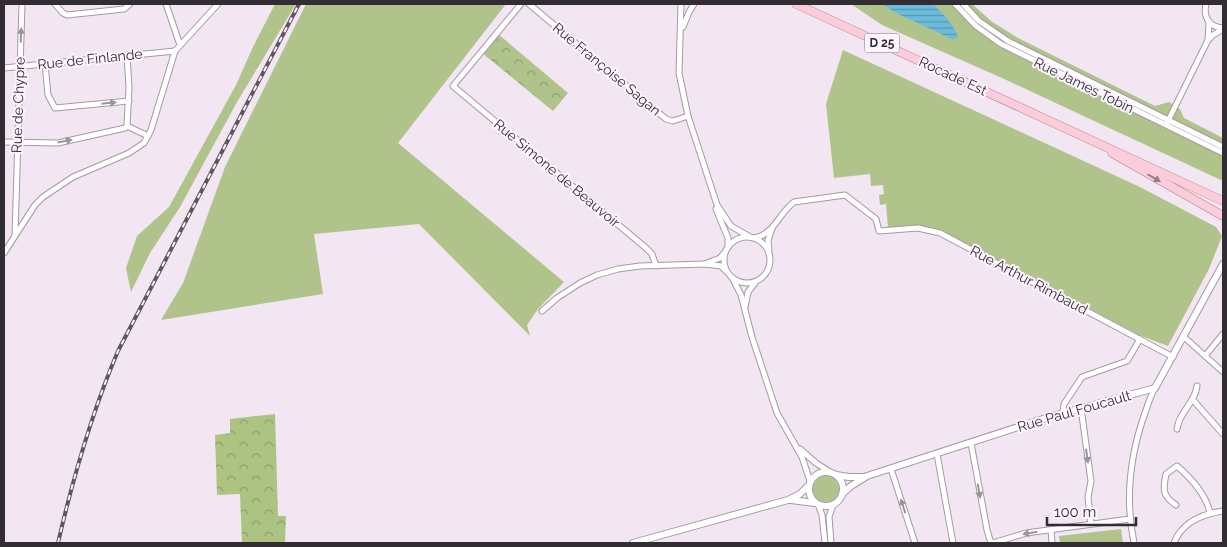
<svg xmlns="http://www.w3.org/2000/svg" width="1227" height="547" font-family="Raleway,sans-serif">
<defs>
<pattern id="forest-crowns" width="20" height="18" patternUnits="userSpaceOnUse" patternTransform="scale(1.25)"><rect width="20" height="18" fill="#acc381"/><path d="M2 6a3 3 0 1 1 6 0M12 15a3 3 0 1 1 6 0" fill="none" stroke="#8d9f6a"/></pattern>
<pattern id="park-crowns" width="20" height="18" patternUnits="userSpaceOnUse" patternTransform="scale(1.25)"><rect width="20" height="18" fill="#afc38b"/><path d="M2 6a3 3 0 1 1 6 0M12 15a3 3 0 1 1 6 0" fill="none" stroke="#8f9f72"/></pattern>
<pattern id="water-rules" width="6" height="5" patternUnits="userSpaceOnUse" patternTransform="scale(1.25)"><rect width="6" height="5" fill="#6bbcdc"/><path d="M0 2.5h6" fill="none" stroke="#5999b3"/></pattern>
</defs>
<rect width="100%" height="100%" fill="#f2e6f3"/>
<!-- green -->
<g fill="#afc38b">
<polygon points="275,4 296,4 237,102 180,207 150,253 131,292 126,268 137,236 169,207 236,85 252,49"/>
<polygon points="306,4 506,4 398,143 564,282 538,309 527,325 530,336 419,224 314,234 323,294 161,320 183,283 225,167"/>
<polygon points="851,4 972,4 991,21 1018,38 1155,106 1169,102 1180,109 1184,118 1223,138 1223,181 1002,78 882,25"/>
<path d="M843,50L1140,187L1216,227L1222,236L1209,269L1168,346L1139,335L944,232C925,225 908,225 888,228L886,204L880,205L879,195L884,194L883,185L871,186L870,174L834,178L826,104Z"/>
<circle cx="826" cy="489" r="13"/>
<polygon points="1121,529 1123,543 1060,543 1059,536"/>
</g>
<!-- forest -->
<polygon fill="url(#forest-crowns)" points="275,414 278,516 286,516 285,543 242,543 240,494 217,495 215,435 230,433 230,419"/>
<!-- park -->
<polygon fill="url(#park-crowns)" points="498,34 568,93 553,111 482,53"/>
<!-- water -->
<path fill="url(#water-rules)" d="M882,4H933C942,13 956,26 958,38L952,39L898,14Z"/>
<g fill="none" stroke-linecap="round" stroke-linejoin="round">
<defs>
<g id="minor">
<polyline points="55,4 63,13 67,15 124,9 130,4"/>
<polyline points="166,4 180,45"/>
<polyline points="521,4 453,86 646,248 652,254 656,266"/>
<polyline points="529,4 666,119 673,121 688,116"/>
<polyline points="681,4 679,73 688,116 717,205 731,226 750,237"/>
<polyline points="955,4 976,26 1001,44 1223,153"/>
<polyline points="963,4 979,21 1008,41 1223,147"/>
<path d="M1206,4C1203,17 1209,27 1223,28"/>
<polyline points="683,27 689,12 694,4"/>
<polyline points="1208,40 1213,35 1223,29"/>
<polyline points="45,64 48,95 55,108 129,101"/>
<polyline points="4,68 175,51"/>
<polyline points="1167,123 1208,40 1209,23"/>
<polyline points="127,126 148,136"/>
<polyline points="4,142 58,143 125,128 127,126 129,87 127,55"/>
<polyline points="716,209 728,238 728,247"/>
<polyline points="15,235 22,4"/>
<circle cx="747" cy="260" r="23"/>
<path d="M754,238C774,235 779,213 794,202L845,195L876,219L879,231L918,228L940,233L1173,357"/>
<polyline points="769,250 768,240 772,229"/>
<polyline points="4,253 35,205 43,197 73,177 129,153 144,143 151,130 175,51 218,4"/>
<polyline points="707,263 720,258 725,252"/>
<polyline points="733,279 741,295 752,337 777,413 802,457 810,481"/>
<polyline points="745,307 748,292 755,283"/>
<polyline points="542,311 557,298 580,283 597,275 618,269 640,266 705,264 721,266 726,271"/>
<polyline points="1184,337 1223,372"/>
<polyline points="1205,356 1223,334"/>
<polyline points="1193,400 1223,434"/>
<polyline points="1081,408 1091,481 1088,497 1091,524"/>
<polyline points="1063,413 1064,404 1082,377 1127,361 1140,339"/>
<path d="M1177,429C1179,412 1195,403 1197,386"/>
<polyline points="971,443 987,530 991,543"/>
<polyline points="800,449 816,463 830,472"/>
<polyline points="937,454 953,543"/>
<polyline points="891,469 915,543"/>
<polyline points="818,504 822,515 825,543"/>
<path d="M1176,505C1162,496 1163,489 1166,474L1177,466C1192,479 1206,494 1210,513"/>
<polyline points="1051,530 1052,543"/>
<polyline points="831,543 829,517 833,505"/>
<polyline points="993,543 1026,533 1130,519"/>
<path d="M1134,543C1125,499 1130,455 1145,413C1148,405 1150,396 1155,388"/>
<path d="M1174,543C1182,522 1202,514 1223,511"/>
</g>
<g id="tertiary">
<circle cx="826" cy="489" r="17"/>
<polyline points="836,475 849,477 864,477"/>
<polyline points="842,494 851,486 867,476 1049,417 1155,388 1223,264"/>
<polyline points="791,500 815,503"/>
<polyline points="633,543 788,500 800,494 808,486"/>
</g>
<g id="primary">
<polyline points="796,4 1223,201"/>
<polyline points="1112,153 1223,216"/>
</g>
</defs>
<!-- minor casing -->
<use href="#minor" stroke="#a599a6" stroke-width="7"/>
<!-- tertiary casing -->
<use href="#tertiary" stroke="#a599a6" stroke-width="8"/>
<!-- primary casing -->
<use href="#primary" stroke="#b37e8e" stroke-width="9"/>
<!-- minor -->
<use href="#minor" stroke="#fff" stroke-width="5"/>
<!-- tertiary -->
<use href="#tertiary" stroke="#fff" stroke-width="6"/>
<!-- primary -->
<use href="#primary" stroke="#fbccd9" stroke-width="8"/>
<defs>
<path id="rail" d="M58,543C73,478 92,412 118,351L299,4"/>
</defs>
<!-- rail casing -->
<use href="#rail" stroke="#5d565d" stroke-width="4"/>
<!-- rail -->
<use href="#rail" stroke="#fef4ff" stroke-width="2" stroke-dasharray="5.5" stroke-linecap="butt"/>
</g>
<!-- one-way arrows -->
<defs><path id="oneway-solid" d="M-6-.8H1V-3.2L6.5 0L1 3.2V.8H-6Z" transform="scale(1.25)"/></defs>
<g fill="#989698">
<use href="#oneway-solid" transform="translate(21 35) rotate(-88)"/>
<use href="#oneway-solid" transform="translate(109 103) rotate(-6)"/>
<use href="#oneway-solid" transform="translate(65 141) rotate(-11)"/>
<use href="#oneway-solid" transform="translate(1087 456) rotate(82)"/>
<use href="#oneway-solid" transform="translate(979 491) rotate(80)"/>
<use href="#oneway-solid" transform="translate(903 506) rotate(-108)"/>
<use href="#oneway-solid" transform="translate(1030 533) rotate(171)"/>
</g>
<use fill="#967c86" href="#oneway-solid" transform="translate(1154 178) rotate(30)"/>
<g text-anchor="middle" stroke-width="4" stroke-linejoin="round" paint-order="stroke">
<!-- shield labels -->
<rect fill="#fef4ff" stroke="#6f6970" stroke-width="1" x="864.5" y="33.5" width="35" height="19" rx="4"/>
<g font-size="12" font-weight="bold" fill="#322d32">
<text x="882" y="47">D 25</text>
</g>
<!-- street labels -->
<g font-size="14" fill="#322d32" stroke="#fef4ff">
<text transform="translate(90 59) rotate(-6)" y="5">Rue de Finlande</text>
<text transform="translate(607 69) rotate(40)" y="5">Rue Françoise Sagan</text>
<text transform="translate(953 76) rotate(25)" y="5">Rocade Est</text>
<text transform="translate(1084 85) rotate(26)" y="5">Rue James Tobin</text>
<text transform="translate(18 105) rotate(-88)" y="5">Rue de Chypre</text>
<text transform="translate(557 173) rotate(40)" y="5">Rue Simone de Beauvoir</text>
<text transform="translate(1029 280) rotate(28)" y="5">Rue Arthur Rimbaud</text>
<text transform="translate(1074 411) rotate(-16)" y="5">Rue Paul Foucault</text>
</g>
</g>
<!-- border -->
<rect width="1227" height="547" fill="none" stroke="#322d32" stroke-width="10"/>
<!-- scale -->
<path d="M1047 517v8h89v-8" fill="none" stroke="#322d32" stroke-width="2.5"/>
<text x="1054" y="517" font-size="15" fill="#322d32" stroke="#fef4ff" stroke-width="4" paint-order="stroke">100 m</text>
</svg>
